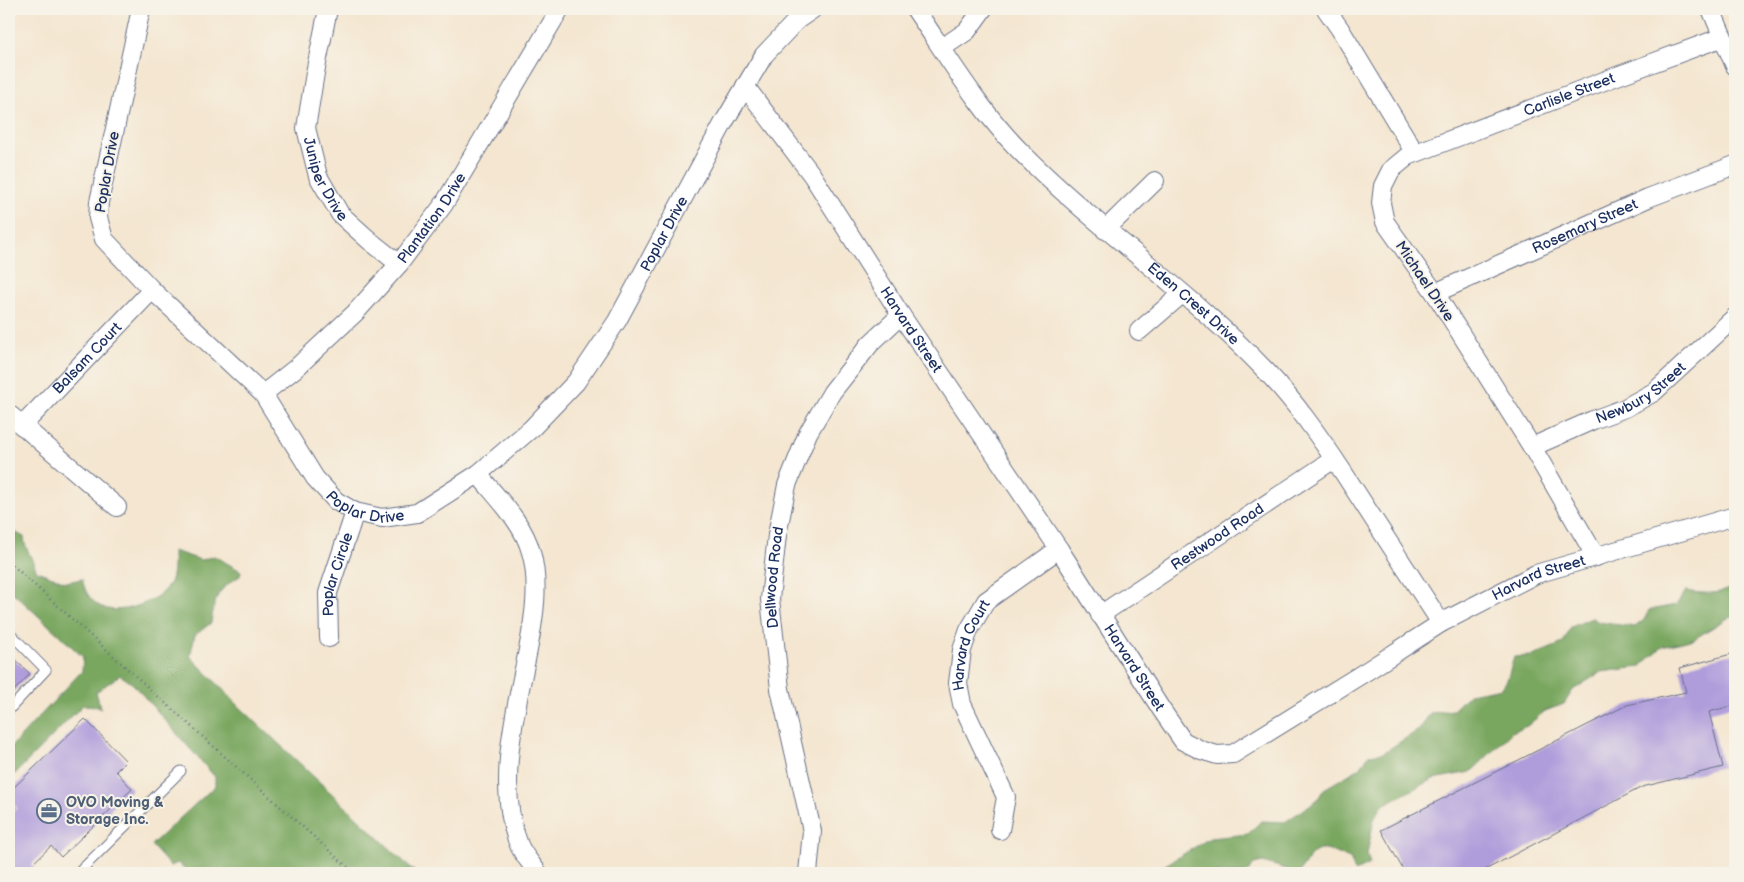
<svg xmlns="http://www.w3.org/2000/svg" width="1744" height="882" font-family="'Balsamiq Sans',sans-serif">
<rect width="100%" height="100%" fill="#f7f3e8"/>
<filter id="ink" filterUnits="userSpaceOnUse"><feTurbulence type="fractalNoise" baseFrequency=".02" numOctaves="2"/><feDisplacementMap in="SourceGraphic" scale="10" xChannelSelector="R" yChannelSelector="G"/><feConvolveMatrix kernelMatrix="1 2 1 2 8 2 1 2 1" color-interpolation-filters="sRGB"/></filter>
<filter id="wash" filterUnits="userSpaceOnUse"><feTurbulence type="fractalNoise" baseFrequency=".0096" numOctaves="4" result="noise"/><feDisplacementMap in="SourceGraphic" scale="20" xChannelSelector="R" yChannelSelector="G"/><feGaussianBlur stdDeviation="1.12" result="paint"/><feColorMatrix in="noise" values="0 0 0 0 0 0 0 0 0 0 0 0 0 0 0 0 0 1.4 0 .05"/><feComposite in="paint" operator="in"/></filter>
<g filter="url(#wash)">
<rect width="100%" height="100%" fill="#f4e6d0"/>
<!-- forest -->
<g fill="#7aa760" stroke="#4a6b5f">
<path d="M9,529L24,537L25,544L37,571L66,582L82,579C85,590 88,598 98,605C116,618 161,602 170,582C174,573 173,560 173,551L201,560L214,556L241,571L240,576C217,590 215,596 211,623L195,635L190,656L242,709L416,873H190L178,863L170,866L151,845L215,786V777L133,684L120,675L96,692L101,709L96,706L83,705L9,780V749L82,671L83,657L9,589Z"/>
<path d="M1735,586V617L1728,618L1694,639L1662,647L1640,667L1601,672L1573,690L1564,704L1545,711L1527,726L1512,732L1471,772L1433,779L1383,805L1374,819L1367,854L1370,864L1355,872L1350,858C1318,847 1318,843 1299,873L1263,862L1254,864L1246,873H1152L1210,838L1248,834L1261,821L1285,822L1317,800L1324,789L1360,768L1369,755L1383,753L1420,729L1430,713L1453,710L1469,694L1502,688L1507,680L1514,657L1532,656L1563,643L1571,627L1592,618L1599,622L1635,627L1644,620L1649,610L1676,605L1686,591C1704,594 1719,595 1735,586Z"/>
</g>
<g id="blocks">
<!-- building -->
<g fill="#af9cdb">
<polygon points="1735,653 1735,705 1709,712 1723,767 1642,787 1483,871 1484,873 1405,873 1381,830 1627,705 1686,692 1680,668"/>
<polygon points="9,654 30,674 9,696"/>
<polygon points="85,719 126,761 116,771 132,789 61,857 51,846 31,865 39,873 9,873 9,816 17,808 9,799 9,792"/>
</g>
</g>
</g>
<g filter="url(#ink)">
<use href="#blocks" fill-opacity="0" stroke="#676f86" stroke-width="1"/>
<g fill="none" stroke-linecap="round" stroke-linejoin="round">
<defs>
<g id="service">
<polyline points="9,632 46,670 9,710"/>
<polyline points="78,873 181,771"/>
</g>
<g id="minor">
<path id="s1" d="M141,9L99,202L98,218L104,239L152,290L263,394L315,478L336,501L355,512L382,518L417,513L478,474L532,428L576,382L617,321L724,122L764,55L797,20L813,9"/>
<path id="s2" d="M328,9L315,73L306,128L318,176L340,214L370,241L399,264"/>
<path id="s3" d="M915,9C948,57 978,108 1019,150C1097,229 1190,291 1266,371C1296,403 1319,436 1343,472C1376,522 1408,573 1441,623"/>
<polyline points="1326,9 1340,29 1415,153"/>
<polyline points="1711,9 1735,66"/>
<polyline points="942,48 967,31 983,9"/>
<path id="s4" d="M745,86L812,175L901,315L1059,549L1161,709L1183,741L1201,750L1217,755L1233,754L1370,669L1441,623L1536,574L1735,516"/>
<polyline points="1105,230 1155,181"/>
<path id="s5" d="M1435,293L1648,198L1735,165"/>
<polyline points="1139,331 1182,294"/>
<path id="s6" d="M263,394L296,368L355,313L399,264L444,204L560,9"/>
<polyline points="9,414 117,507"/>
<path id="s7" d="M22,426L152,290"/>
<path id="s8" d="M1532,447L1593,420L1625,408L1654,392L1735,317"/>
<path d="M478,474C497,498 523,522 531,552C540,583 534,619 528,650C516,710 495,786 519,845C523,855 532,864 538,873"/>
<path id="s9" d="M1596,557L1532,447L1435,293L1385,222L1381,203L1383,186L1391,170L1408,156L1617,76L1723,37"/>
<path id="s10" d="M1100,615L1334,459"/>
<path id="s11" d="M329,638L328,593L355,512"/>
<path id="s12" d="M1000,830L1006,797L962,704L958,683L962,650L969,630L986,601L1059,549"/>
<path id="s13" d="M808,873L812,831L780,689L770,599L777,535L787,485L808,433L832,392L870,344L901,315"/>
</g>
</defs>
<!-- service casing -->
<use href="#service" stroke="#676f86" stroke-width="11"/>
<!-- minor casing -->
<use href="#minor" stroke="#676f86" stroke-width="20"/>
<!-- path -->
<polyline stroke="#676f86" stroke-width="2.5" stroke-dasharray="1 4" stroke-linecap="butt" points="9,562 354,873"/>
<!-- service -->
<use href="#service" stroke="#fff" stroke-width="9"/>
<!-- minor -->
<use href="#minor" stroke="#fff" stroke-width="18"/>
</g>
</g>
<!-- icons -->
<defs>
<symbol id="office-ring" viewBox="-11 -11 22 22"><circle r="9.5" fill="#f7f3e8" stroke="#5c6f8a" stroke-width="1.5"/><path d="M-6-3h4V-5.5h4V-3h4V5H-6ZM-1-4.5V-3h2v-1.5ZM-6 0V1H6V0Z" fill="#5c6f8a"/></symbol>
</defs>
<g fill-rule="evenodd">
<use href="#office-ring" x="35" y="797" width="28" height="28"/>
</g>
<g text-anchor="middle" stroke-width="4" stroke-linejoin="round" paint-order="stroke">
<!-- street labels -->
<g font-size="15" fill="#1b2f5e" stroke="#f7f3e8">
<text dy="5" stroke="none"><textPath href="#s9" startOffset="645">Carlisle Street</textPath></text>
<text transform="translate(107 172) rotate(-80)" y="5">Poplar Drive</text>
<text dy="5" stroke="none"><textPath href="#s2" startOffset="176">Juniper Drive</textPath></text>
<text dy="5" stroke="none"><textPath href="#s6" startOffset="245">Plantation Drive</textPath></text>
<text dy="5" stroke="none"><textPath href="#s5" startOffset="164">Rosemary Street</textPath></text>
<text dy="5" stroke="none"><textPath href="#s1" startOffset="1052">Poplar Drive</textPath></text>
<text transform="translate(1425 281) rotate(56)" y="5">Michael Drive</text>
<text dy="5" stroke="none"><textPath href="#s3" startOffset="408">Eden Crest Drive</textPath></text>
<text dy="5" stroke="none"><textPath href="#s4" startOffset="295">Harvard Street</textPath></text>
<text dy="5" stroke="none"><textPath href="#s7" startOffset="94">Balsam Court</textPath></text>
<text dy="5" stroke="none"><textPath href="#s8" startOffset="122">Newbury Street</textPath></text>
<text dy="5" stroke="none"><textPath href="#s1" startOffset="618">Poplar Drive</textPath></text>
<text dy="5" stroke="none"><textPath href="#s10" startOffset="141">Restwood Road</textPath></text>
<text dy="5" stroke="none"><textPath href="#s11" startOffset="65">Poplar Circle</textPath></text>
<text dy="5" stroke="none"><textPath href="#s13" startOffset="300">Dellwood Road</textPath></text>
<text dy="5" stroke="none"><textPath href="#s4" startOffset="1195">Harvard Street</textPath></text>
<text dy="5" stroke="none"><textPath href="#s12" startOffset="198">Harvard Court</textPath></text>
<text dy="5" stroke="none"><textPath href="#s4" startOffset="700">Harvard Street</textPath></text>
</g>
<!-- service labels -->
<g font-size="15" font-weight="bold" fill="#4e5e75" stroke="#f7f3e8" text-anchor="start">
<text x="66" y="807">OVO Moving &amp;<tspan x="66" dy="17">Storage Inc.</tspan></text>
</g>
</g>
<!-- margin -->
<rect width="1744" height="882" fill="none" stroke="#f7f3e8" stroke-width="30"/>
</svg>
